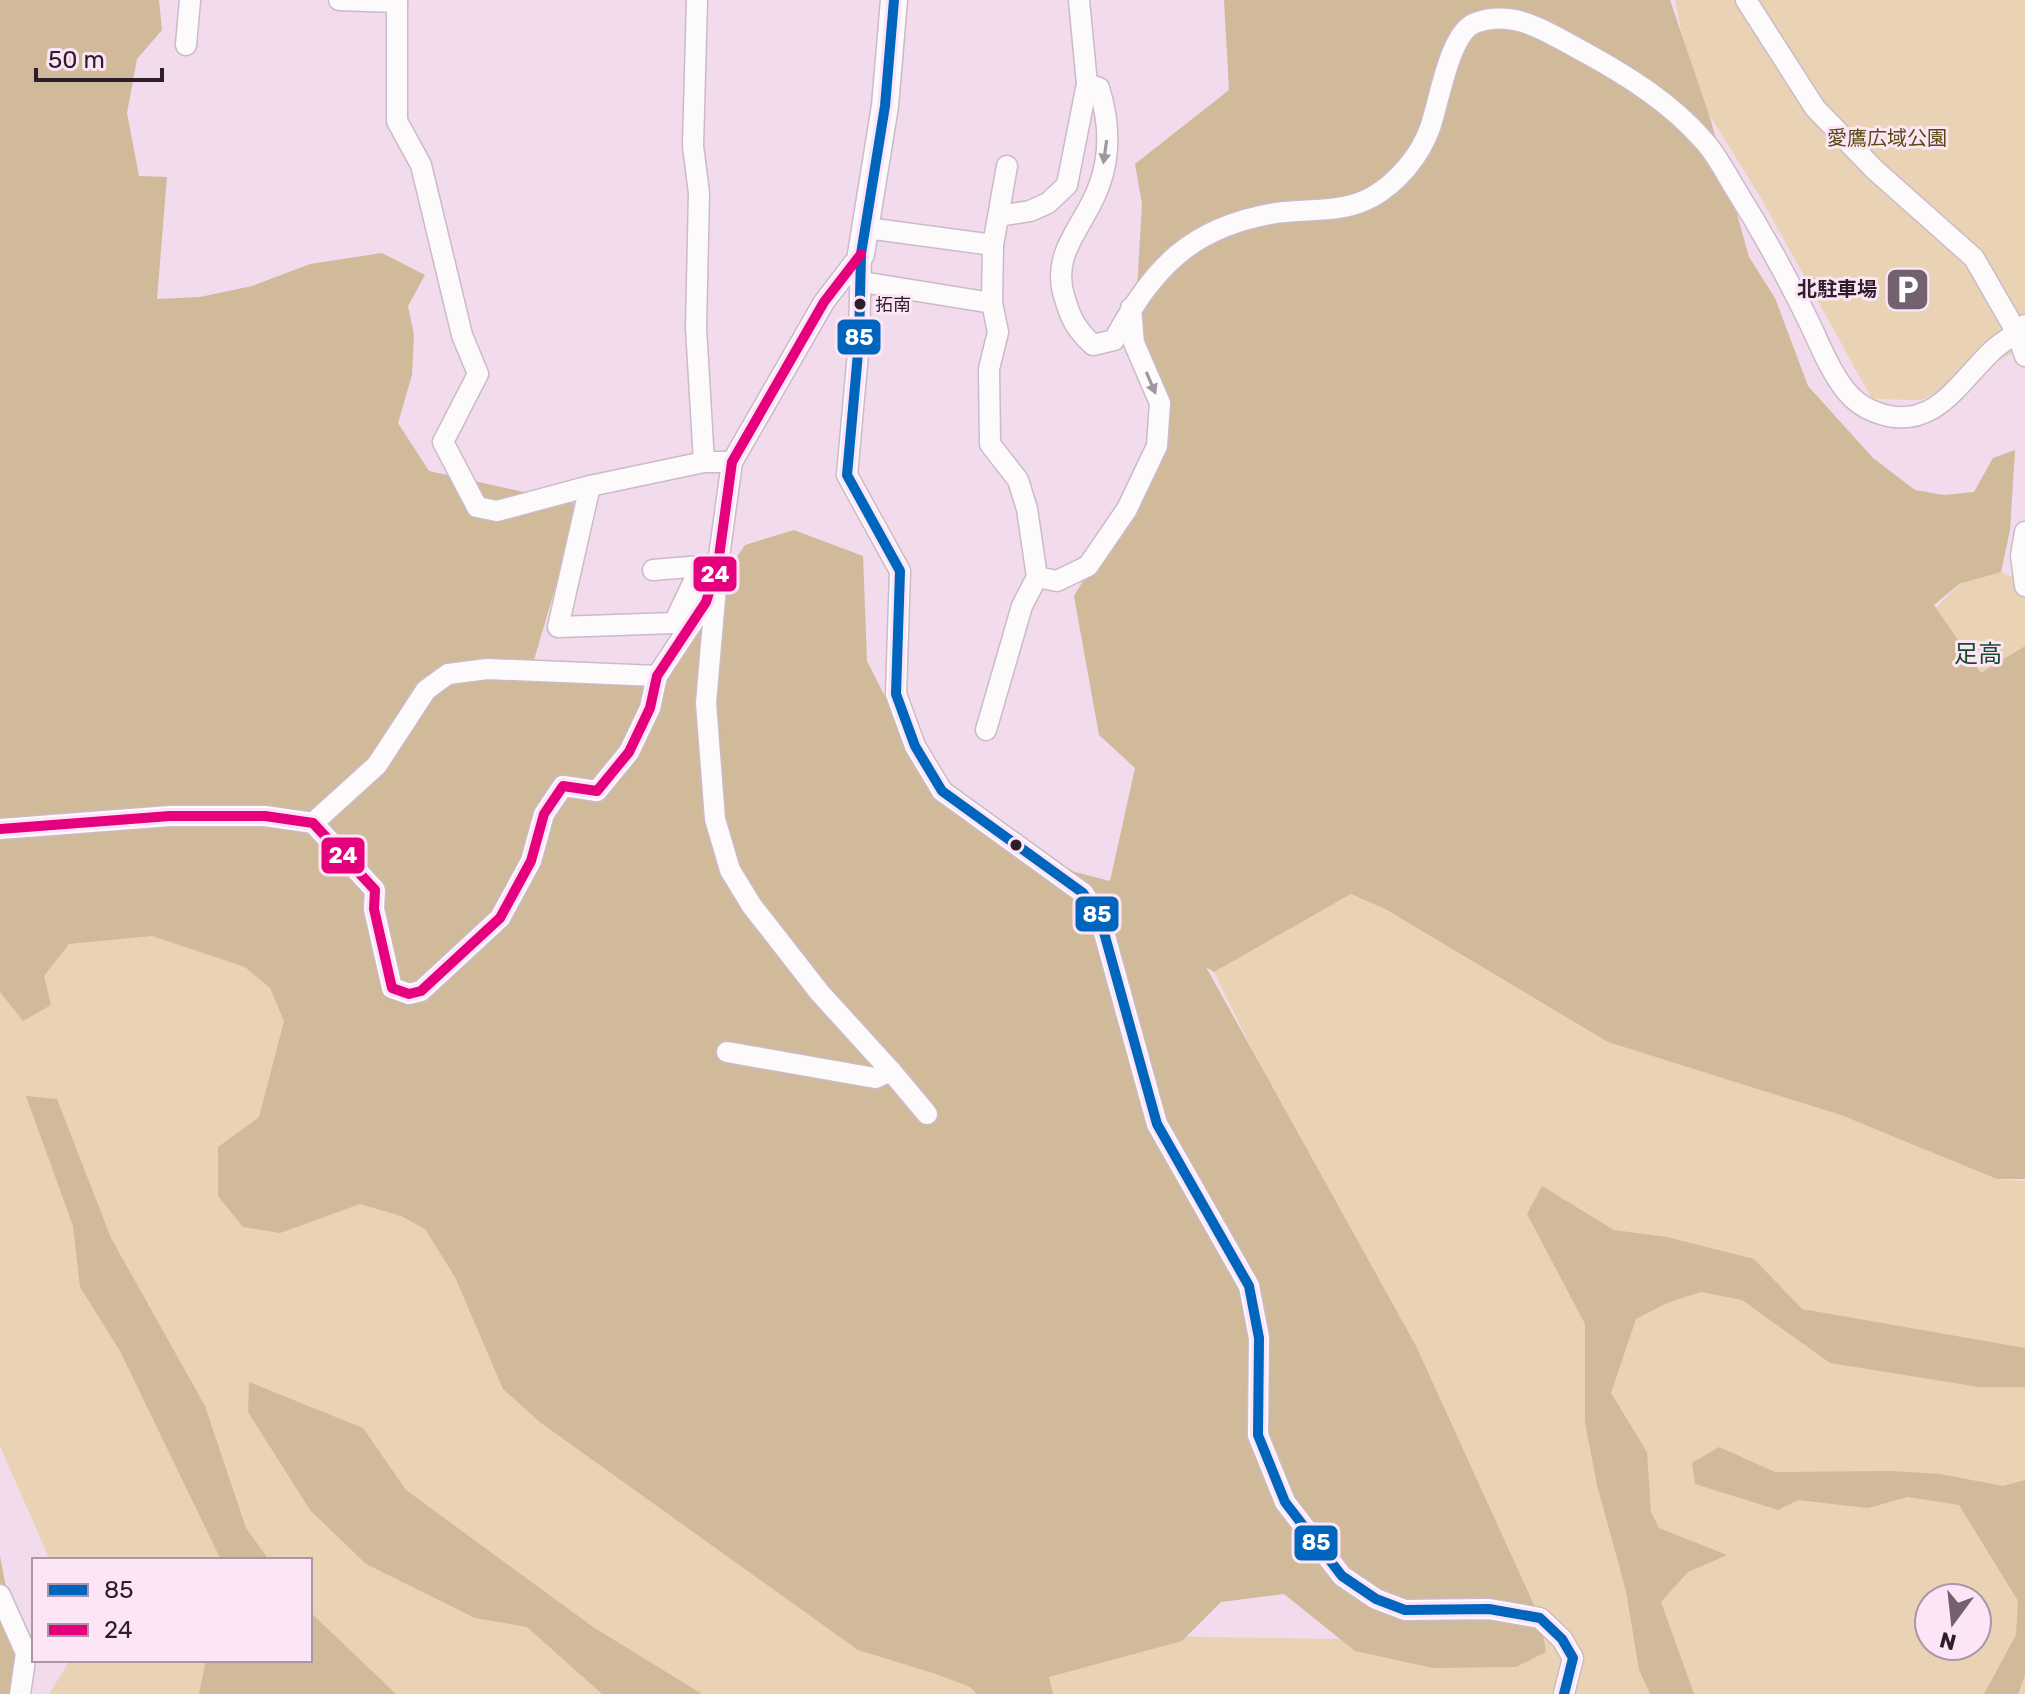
<svg xmlns="http://www.w3.org/2000/svg" width="2025" height="1694" font-family="Rubik,'Noto Sans JP',sans-serif">
<rect width="100%" height="100%" fill="#f1dbec"/>
<!-- green -->
<g fill="#e9d3b4" fill-rule="evenodd">
<polygon points="1675,0 2025,0 2025,347 1921,400 1872,399 1761,198 1692,87"/>
<polygon points="2000,571 2025,583 2025,646 1981,674 1936,608 1958,585"/>
<path d="M0,856L318,912L919,1633L1543,1642L1214,972L1351,894L1997,1179L2025,1181V1694H49L70,1660H310V1560H50L0,1446ZM1929,1598H1977V1646H1929Z"/>
</g>
<!-- forest -->
<g fill="#d0ba9a">
<polygon points="0,0 159,0 162,30 137,59 127,113 139,176 167,177 157,299 200,297 252,286 310,264 382,253 425,275 408,306 414,335 412,375 398,423 429,471 574,503 567,548 534,660 527,665 662,667 745,545 794,530 863,556 867,661 926,778 1007,839 1075,872 1110,881 1135,768 1099,735 1074,596 1156,457 1159,403 1134,343 1142,204 1135,164 1229,90 1224,0 1670,0 1711,121 1749,257 1775,298 1808,386 1873,458 1915,490 1944,495 1974,492 1993,458 2015,450 2010,530 2001,572 1959,584 1934,605 1981,673 2025,646 2025,1179 1997,1179 1841,1115 1608,1042 1387,910 1351,894 1214,972 1206,967 1416,1346 1540,1618 1546,1652 1516,1667 1433,1668 1355,1651 1284,1594 1221,1602 1182,1641 1049,1677 1053,1694 977,1694 970,1687 936,1674 858,1650 541,1423 503,1389 455,1277 425,1229 401,1216 360,1204 280,1233 243,1227 218,1196 218,1147 259,1117 284,1021 270,988 245,967 152,936 69,944 44,976 51,1005 23,1021 0,992"/>
<polygon points="26,1096 57,1099 111,1238 205,1406 246,1528 269,1560 221,1560 120,1351 80,1287 73,1226"/>
<polygon points="1542,1186 1614,1230 1667,1237 1754,1259 1802,1309 2025,1348 2025,1387 1979,1387 1830,1363 1742,1300 1701,1292 1667,1303 1636,1319 1611,1393 1647,1452 1651,1512 1659,1528 1727,1555 1688,1572 1661,1602 1694,1694 1650,1694 1639,1670 1626,1591 1597,1485 1585,1423 1585,1324 1527,1214"/>
<polygon points="249,1382 363,1428 406,1490 593,1627 702,1694 602,1694 527,1627 475,1618 366,1564 310,1510 248,1412"/>
<polygon points="1719,1447 1775,1472 1891,1471 1940,1474 2003,1486 2025,1480 2025,1675 2018,1694 1984,1694 2016,1635 2018,1601 1959,1505 1908,1497 1868,1508 1798,1500 1778,1510 1695,1484 1692,1463"/>
<polygon points="0,1556 23,1676 14,1694 0,1694"/>
<polygon points="310,1612 396,1694 199,1694 206,1660 310,1660"/>
</g>
<g fill="none" stroke-linecap="round" stroke-linejoin="round">
<defs>
<g id="minor">
<polyline points="339,0 397,2"/>
<polyline points="397,0 397,121 421,165 462,335 478,374 443,442 477,507 497,511 590,486"/>
<polyline points="697,0 693,146 699,193 696,328 704,462"/>
<polyline points="1746,0 1815,108 1875,170 1974,258 2017,333 2025,356"/>
<polyline points="186,45 190,0"/>
<path d="M1087,84L1099,88C1109,120 1111,154 1099,186C1085,226 1049,253 1065,299C1071,320 1077,330 1093,345L1114,340C1153,268 1190,227 1276,213C1309,208 1341,214 1372,197C1397,183 1420,156 1430,128C1439,103 1449,33 1475,23C1514,8 1549,33 1584,52C1628,76 1671,103 1704,141C1717,155 1726,174 1736,190C1763,233 1787,277 1809,322C1820,345 1830,371 1846,391C1854,401 1866,409 1878,413C1932,432 1957,385 1990,353C2000,342 2015,336 2025,325"/>
<polyline points="999,216 1030,211 1048,203 1067,185 1087,84 1079,0"/>
<polyline points="867,228 993,245"/>
<polyline points="861,254 859,342 847,475 900,571 896,694 915,746 942,791 1083,893 1100,918 1157,1124 1249,1286 1259,1338 1258,1435 1285,1502 1342,1576 1376,1599 1405,1610 1489,1609 1540,1618 1562,1639 1573,1658 1564,1694"/>
<polyline points="862,282 992,303"/>
<polyline points="2025,532 2021,556 2025,586"/>
<polyline points="653,570 701,566"/>
<polyline points="1037,577 1057,581 1088,566 1127,509 1157,446 1160,403 1134,343 1131,308"/>
<polyline points="986,730 1022,606 1037,577 1027,509 1018,480 990,444 989,369 998,332 992,303 993,245 1007,166"/>
<polyline points="313,823 377,765 426,690 448,674 487,669 657,676"/>
<polyline points="0,829 170,816 265,816 313,823 375,890 374,909 392,988 409,994 421,991 500,918 531,861 544,814 563,786 597,791 629,752 650,708 657,676 706,602 718,564 732,462 824,302 861,254"/>
<polyline points="727,1052 875,1078 891,1071 820,993 752,906 730,870 715,819 706,703 718,564 701,566 674,623 558,627 590,486 704,462 732,462"/>
<polyline points="891,1071 927,1114"/>
<polyline points="0,1595 26,1653 20,1694"/>
</g>
<polyline id="major" points="861,254 885,106 894,0"/>
</defs>
<!-- minor casing -->
<use href="#minor" stroke="#ccbac8" stroke-width="23"/>
<!-- major casing -->
<use href="#major" stroke="#ccbac8" stroke-width="29"/>
<!-- minor -->
<use href="#minor" stroke="#fdfafc" stroke-width="20"/>
<!-- major -->
<use href="#major" stroke="#fdfafc" stroke-width="26"/>
<defs>
<polyline id="bus-1" points="894,0 885,106 861,254 859,342 847,475 900,571 896,694 915,746 942,791 1083,893 1100,918 1157,1124 1249,1286 1259,1338 1258,1435 1285,1502 1342,1576 1376,1599 1405,1610 1489,1609 1540,1618 1562,1639 1573,1658 1564,1694"/>
<polyline id="bus-2" points="0,829 170,816 265,816 313,823 375,890 374,909 392,988 409,994 421,991 500,918 531,861 544,814 563,786 597,791 629,752 650,708 657,676 706,602 718,564 732,462 824,302 861,254"/>
</defs>
<!-- bus-1 casing -->
<use href="#bus-1" stroke="#fde5f8" stroke-width="16"/>
<!-- bus-2 casing -->
<use href="#bus-2" stroke="#fde5f8" stroke-width="16"/>
<!-- bus-1 -->
<use href="#bus-1" stroke="#0065bd" stroke-width="10"/>
<!-- bus-2 -->
<use href="#bus-2" stroke="#e5007d" stroke-width="10"/>
</g>
<!-- one-way arrows -->
<defs><path id="oneway-solid" d="M-6-.8H1V-3.2L6.5 0L1 3.2V.8H-6Z" transform="scale(2)"/></defs>
<g fill="#9f979e">
<use href="#oneway-solid" transform="translate(1105 152) rotate(98)"/>
<use href="#oneway-solid" transform="translate(1151 383) rotate(67)"/>
</g>
<!-- icons -->
<defs>
<symbol id="parking-square" viewBox="-11 -11 22 22"><rect x="-9" y="-9" width="18" height="18" rx="4" fill="#72616e" stroke="#fde5f8"/><path d="M-3.5-5.5H1a3.5 3.5 0 0 1 0 7H-1V5.5H-3.5ZM-1-3.4V-.6H.8a1.4 1.4 0 0 0 0-2.8Z" fill="#fff"/></symbol>
</defs>
<g fill-rule="evenodd">
<use href="#parking-square" x="1882" y="264" width="51" height="51"/>
</g>
<!-- markers -->
<g fill="#2d1f2a" stroke="#fde5f8" stroke-width="3">
<circle cx="860" cy="304" r="7"/>
<circle cx="1016" cy="845" r="7"/>
</g>
<g text-anchor="middle" stroke-width="6" stroke-linejoin="round" paint-order="stroke">
<!-- bus labels -->
<g font-size="18" fill="#2d1f2a" stroke="#fde5f8" text-anchor="start">
<text x="875" y="311">拓南</text>
</g>
<!-- park labels -->
<g font-size="20" fill="#5b4b12" stroke="#fde5f8">
<text x="1887" y="145">愛鷹広域公園</text>
</g>
<!-- poi labels -->
<g font-size="20" font-weight="bold" fill="#2d1f2a" stroke="#fde5f8" text-anchor="end">
<text x="1877" y="296">北駐車場</text>
</g>
<!-- quarter labels -->
<g font-size="24" fill="#164c2b" stroke="#fde5f8">
<text x="1978" y="662">足高</text>
</g>
</g>
<g stroke="#fde5f8" stroke-width="3">
<rect x="836" y="318" width="46" height="38" rx="8" fill="#0065bd"/>
<rect x="692" y="555" width="46" height="38" rx="8" fill="#e5007d"/>
<rect x="320" y="836" width="46" height="39" rx="8" fill="#e5007d"/>
<rect x="1074" y="895" width="46" height="38" rx="8" fill="#0065bd"/>
<rect x="1293" y="1524" width="46" height="38" rx="8" fill="#0065bd"/>
</g>
<g font-size="22" text-anchor="middle" font-weight="bold" fill="#fff">
<text x="859" y="345">85</text>
<text x="715" y="582">24</text>
<text x="343" y="863">24</text>
<text x="1097" y="922">85</text>
<text x="1316" y="1550">85</text>
</g>
<!-- legend -->
<rect x="32" y="1558" width="280" height="104" fill="#fde5f8" stroke="#aa96a6" stroke-width="2"/>
<rect x="48" y="1584" width="40" height="12" fill="#0065bd" stroke="#aa96a6" stroke-width="2"/>
<text x="104" y="1598" font-size="24" fill="#2d1f2a">85</text>
<rect x="48" y="1624" width="40" height="12" fill="#e5007d" stroke="#aa96a6" stroke-width="2"/>
<text x="104" y="1638" font-size="24" fill="#2d1f2a">24</text>
<!-- north arrow -->
<g transform="translate(1953 1622) rotate(195)"><circle r="38" fill="#fde5f8" stroke="#aa96a6" stroke-width="2"/>
<path d="M0-6L14 30L0 20L-14 30Z" fill="#72616e"/>
<text y="-12" font-size="22" font-weight="bold" text-anchor="middle" fill="#2d1f2a">N</text>
</g>
<!-- scale -->
<path d="M36 68v12h126v-12" fill="none" stroke="#2d1f2a" stroke-width="4"/>
<text x="48" y="68" font-size="24" fill="#2d1f2a" stroke="#fde5f8" stroke-width="6" paint-order="stroke">50 m</text>
</svg>
